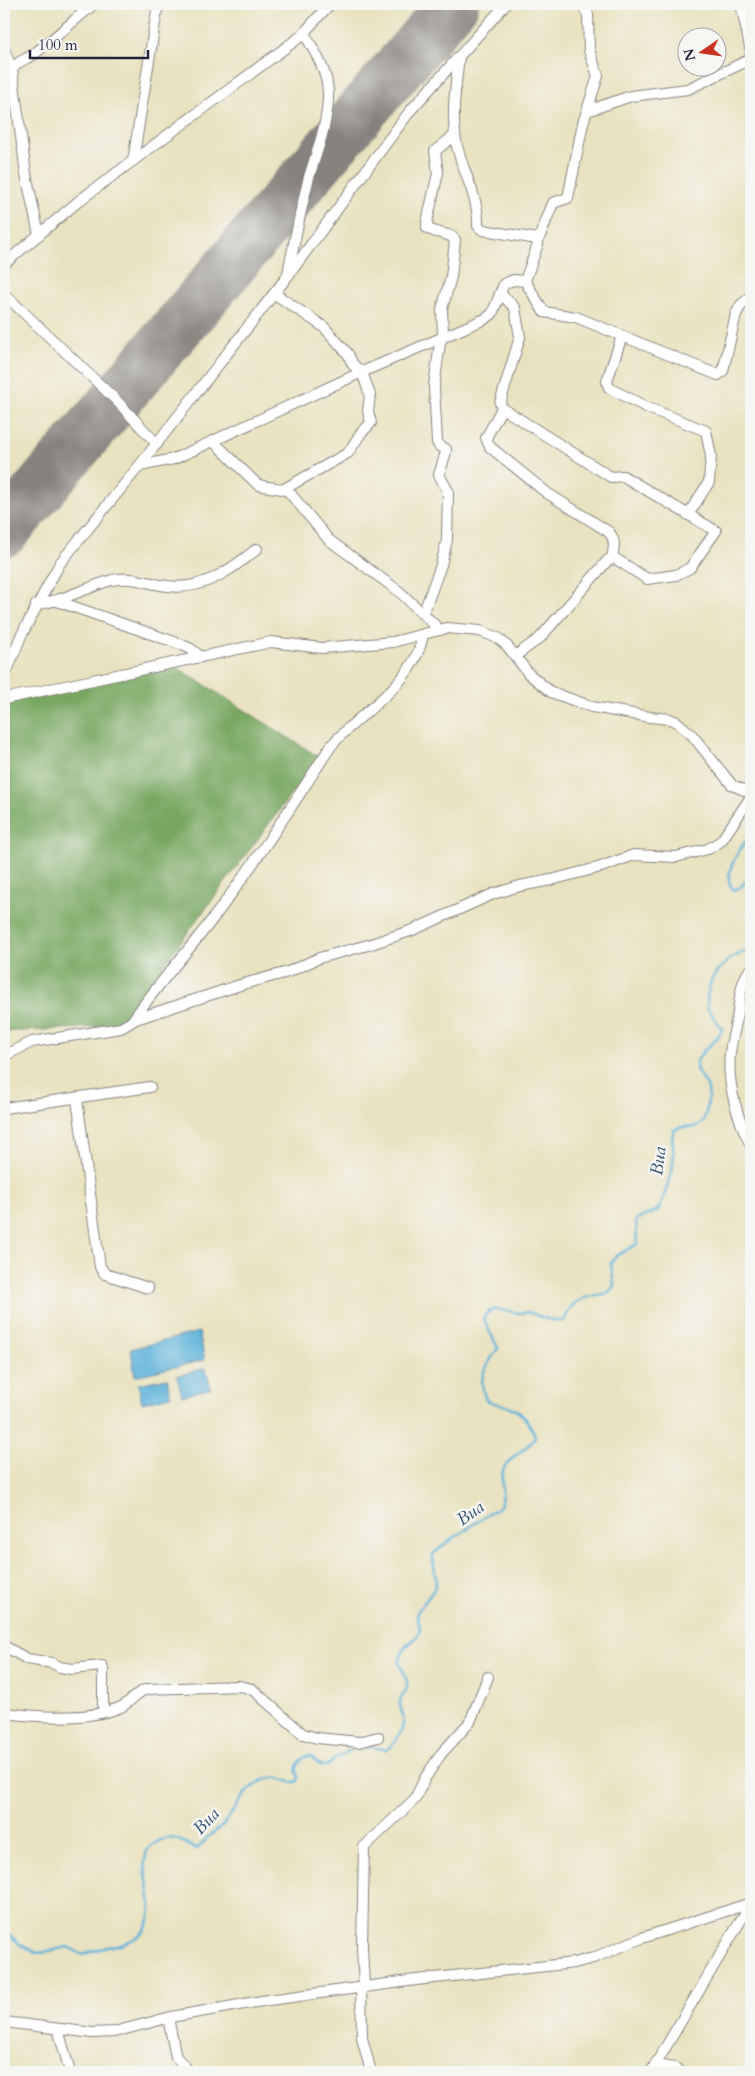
<svg xmlns="http://www.w3.org/2000/svg" width="755" height="2076" font-family="Cardo,serif">
<rect width="100%" height="100%" fill="#f6f6f2"/>
<filter id="ink" filterUnits="userSpaceOnUse"><feTurbulence type="fractalNoise" baseFrequency=".02" numOctaves="2"/><feDisplacementMap in="SourceGraphic" scale="10" xChannelSelector="R" yChannelSelector="G"/><feConvolveMatrix kernelMatrix="1 2 1 2 8 2 1 2 1" color-interpolation-filters="sRGB"/></filter>
<filter id="wash" filterUnits="userSpaceOnUse"><feTurbulence type="fractalNoise" baseFrequency=".0096" numOctaves="4" result="noise"/><feDisplacementMap in="SourceGraphic" scale="20" xChannelSelector="R" yChannelSelector="G"/><feGaussianBlur stdDeviation="1.12" result="paint"/><feColorMatrix in="noise" values="0 0 0 0 0 0 0 0 0 0 0 0 0 0 0 0 0 1.4 0 .05"/><feComposite in="paint" operator="in"/></filter>
<g filter="url(#wash)">
<rect width="100%" height="100%" fill="#e9e2c0"/>
<!-- forest -->
<polygon fill="#78a761" stroke="#4d644e" points="170,663 319,757 118,1026 4,1032 4,700"/>
<!-- water -->
<g fill="#5eb3da" stroke="#406a8a">
<polygon points="199,1332 205,1360 135,1376 131,1349"/>
<polygon points="206,1368 211,1388 182,1396 177,1376"/>
<polygon points="167,1378 171,1396 142,1403 138,1384"/>
</g>
<g fill="none" stroke-linecap="round" stroke-linejoin="round">
<!-- stream -->
<g stroke="#5eb3da" stroke-width="2.5">
<path d="M751,834C742,845 719,877 734,890L741,887L751,874"/>
<path d="M4,1930L22,1946L40,1953L68,1947L83,1955C103,1944 132,1948 145,1929C161,1904 137,1870 148,1849C150,1846 154,1844 157,1842C170,1833 184,1842 196,1849C202,1846 203,1843 207,1838C211,1833 218,1831 222,1826C237,1809 241,1790 264,1780C282,1772 285,1786 298,1781L299,1777C293,1768 300,1757 310,1756C315,1759 319,1767 326,1766C329,1765 332,1761 335,1759C355,1746 364,1744 386,1750C396,1744 405,1728 403,1716C402,1711 399,1707 400,1701C402,1694 408,1692 407,1684C407,1676 402,1670 399,1662L405,1647L417,1637L420,1629L417,1613C421,1604 432,1596 435,1586C438,1576 432,1565 433,1554L445,1544L500,1506C505,1493 499,1477 504,1468C511,1455 527,1450 535,1438C533,1426 522,1412 510,1407C501,1404 494,1404 486,1400C477,1377 485,1367 498,1348L483,1318L488,1312L495,1309L520,1313L528,1312L547,1319L564,1321L571,1307L577,1302L584,1298L608,1293L614,1286L611,1263L616,1256L637,1244L636,1220L658,1210L662,1202L672,1171L674,1154L672,1138L674,1130C685,1123 692,1130 699,1125C707,1121 710,1094 707,1086C704,1079 696,1074 696,1066C697,1051 718,1043 722,1029L708,1009L707,997L711,981L715,974L730,959L743,952L751,953"/>
</g>
<!-- runway -->
<polyline stroke="#86827e" stroke-width="52" points="4,531 453,4"/>
</g>
</g>
<g filter="url(#ink)">
<g fill="none" stroke-linecap="round" stroke-linejoin="round">
<defs>
<g id="minor">
<polyline points="741,4 751,52"/>
<polyline points="4,50 12,69"/>
<path d="M459,56C456,84 451,113 456,141C461,170 479,195 478,226L483,230L537,239L538,244L525,281L544,312L576,317L620,335L621,339L607,381L609,388L646,407L706,431L711,456L709,482L688,515"/>
<polyline points="587,111 631,96 688,89 751,59"/>
<polyline points="133,161 158,4"/>
<path d="M39,235L26,174L12,69C16,62 27,59 34,54C55,38 74,20 94,4"/>
<polyline points="538,241 553,203 568,198 583,123 598,76 589,50 588,15 582,4"/>
<polyline points="4,264 80,200 300,37 330,4"/>
<path d="M288,274C294,242 301,209 309,177C317,151 329,120 328,92C327,70 315,52 304,33"/>
<polyline points="500,293 515,308 520,337 500,403 502,408 611,477 623,476 716,531 690,568 676,575 647,579 616,559 608,560 540,638 515,656"/>
<polyline points="4,294 116,400 157,444"/>
<polyline points="275,294 324,327 348,354 353,365 362,372 370,395 368,411 371,423 361,433 348,453 284,489"/>
<polyline points="620,335 718,375 723,371 736,314 741,305 751,297"/>
<path d="M502,408L486,438L490,447L547,493L609,532C616,541 614,548 612,558"/>
<path d="M213,441L257,484C268,489 279,486 289,492L329,540L400,592L440,630"/>
<polyline points="139,466 174,459 362,372 485,319 492,314 504,284 513,280 525,281"/>
<polyline points="57,601 180,644 191,649 201,657"/>
<path d="M36,605C50,602 63,599 76,593C88,589 100,583 112,580C130,576 144,582 161,585C200,593 228,572 257,549"/>
<path d="M423,614L441,565L447,540L448,491L439,475L446,452V449L439,446L437,442L434,386L440,343L443,336L442,309L451,277L455,240C450,232 435,234 427,228V222L438,173L435,151L455,135"/>
<polyline points="4,678 21,636 60,563 136,470 287,277 410,111 506,4"/>
<polyline points="4,699 271,642 322,648 393,642 447,628 480,631 498,638 508,647 529,674 551,692 592,707 650,717 670,719 677,722 692,735 732,785 751,793"/>
<path d="M751,969C741,979 740,998 738,1012C736,1024 733,1035 731,1046C725,1081 736,1115 751,1146"/>
<path d="M133,1020C156,986 183,957 208,925C252,868 291,807 331,746C361,710 414,686 423,635"/>
<polyline points="4,1056 32,1042 121,1028 136,1019 240,985 288,972 319,958 368,945 413,930 493,894 520,886 551,880 601,867 634,855 676,857 708,849 721,841 751,797"/>
<polyline points="77,1099 100,1267 105,1274 148,1288"/>
<polyline points="4,1108 150,1087"/>
<polyline points="4,1646 27,1659 52,1663 60,1667 71,1669 102,1666 103,1669 103,1712"/>
<path d="M4,1713C38,1717 89,1721 121,1707C131,1702 136,1692 147,1689L240,1686L252,1689L303,1734L317,1738L359,1742L378,1737"/>
<polyline points="364,1986 362,1947 364,1847 415,1799 425,1778 441,1754 470,1722 488,1677"/>
<polyline points="361,1987 362,2038 371,2072"/>
<polyline points="168,2018 176,2057 190,2072"/>
<polyline points="4,2022 93,2033 114,2032 171,2017 262,2001 416,1980 574,1963 593,1958 642,1938 751,1903"/>
<polyline points="58,2029 70,2072"/>
<polyline points="655,2065 675,2068 681,2072"/>
<polyline points="651,2072 751,1903"/>
</g>
</defs>
<!-- minor casing -->
<use href="#minor" stroke="#86827e" stroke-width="12"/>
<!-- minor -->
<use href="#minor" stroke="#fff" stroke-width="10"/>
</g>
</g>
<g text-anchor="middle" stroke-width="5" stroke-linejoin="round" paint-order="stroke">
<!-- water labels -->
<g font-size="18" font-style="italic" fill="#375573" stroke="#f6f6f2">
<text transform="translate(658 1161) rotate(-82)" y="6">Bua</text>
<text transform="translate(470 1513) rotate(-36)" y="6">Bua</text>
<text transform="translate(206 1821) rotate(-47)" y="6">Bua</text>
</g>
</g>
<!-- margin -->
<rect width="755" height="2076" fill="none" stroke="#f6f6f2" stroke-width="20"/>
<!-- north arrow -->
<g transform="translate(702 52) rotate(257)"><circle r="24" fill="#f6f6f2" stroke="#a1a1a9"/>
<path d="M0-4L9 19L0 12L-9 19Z" fill="#c8321e"/>
<text y="-8" font-size="14" font-weight="bold" text-anchor="middle" fill="#22223b">N</text>
</g>
<!-- scale -->
<path d="M30 50v8h118v-8" fill="none" stroke="#22223b" stroke-width="2.5"/>
<text x="38" y="50" font-size="15" fill="#22223b" stroke="#f6f6f2" stroke-width="4" paint-order="stroke">100 m</text>
</svg>
